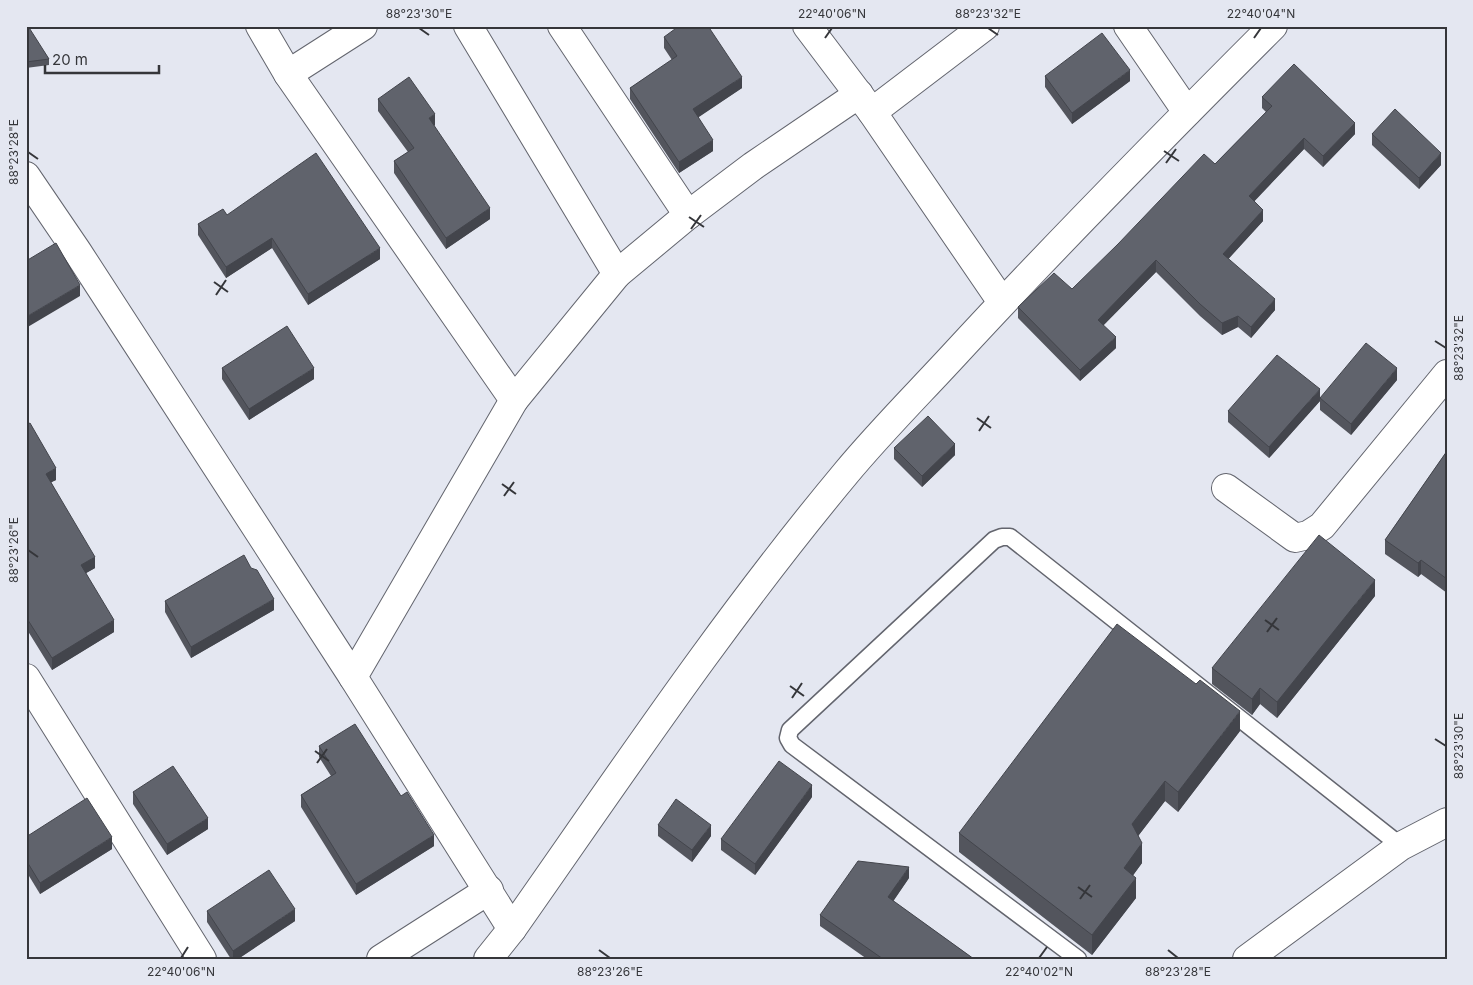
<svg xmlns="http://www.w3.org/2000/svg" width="1473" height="985" font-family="Inter,sans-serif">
<rect width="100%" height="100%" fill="#e4e7f1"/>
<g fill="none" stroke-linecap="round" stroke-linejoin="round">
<defs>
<polyline id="service" points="1078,959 792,745 788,738 790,730 994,540 1002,537 1010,537 1401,846"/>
<g id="minor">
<polyline points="260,26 288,74 514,400 353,677 512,929"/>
<polyline points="468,26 617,274"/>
<polyline points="562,26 688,215"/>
<polyline points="807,26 872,112 1002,302"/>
<polyline points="1128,26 1187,112"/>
<polyline points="288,74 363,26"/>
<polyline points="872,112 985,26"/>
<polyline points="26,176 77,251 353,677"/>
<polyline points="514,400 617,274 688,215 753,166 859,94"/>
<polyline points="1226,488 1295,538 1308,535 1322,526 1447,374"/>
<polyline points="26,678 202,959"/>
<polyline points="381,959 489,890"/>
<path d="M488,959L512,929C620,775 725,618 846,473C880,432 918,394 954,355C1058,242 1165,134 1273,26"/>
<polyline points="1247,959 1401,846 1447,822"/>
</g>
</defs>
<!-- service casing -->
<use href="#service" stroke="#63656e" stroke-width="19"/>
<!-- minor casing -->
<use href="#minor" stroke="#63656e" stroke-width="30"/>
<!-- service -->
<use href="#service" stroke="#fff" stroke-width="16"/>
<!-- minor -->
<use href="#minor" stroke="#fff" stroke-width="28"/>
</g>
<!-- wall -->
<g fill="#53555d">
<polygon points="26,26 49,59 49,65 26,68"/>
<polygon points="664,37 742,88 698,117 713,151 679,173 630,99 630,88 672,60 664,48"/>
<polygon points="1045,76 1130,81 1072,124 1045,87"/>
<polygon points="1262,97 1355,134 1323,167 1304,149 1254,201 1263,221 1228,259 1275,310 1251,338 1238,327 1222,335 1200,316 1156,272 1103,325 1116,348 1080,381 1018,318 1018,307 1072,289 1215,164 1266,112 1262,108"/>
<polygon points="378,99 435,125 434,126 490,219 446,249 394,173 394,161 408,152 378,111"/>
<polygon points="1372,134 1441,165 1419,189 1372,145"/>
<polygon points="227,215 380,259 308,305 272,248 226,278 198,235 198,224"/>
<polygon points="222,368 314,379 249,420 222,379"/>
<polygon points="1397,380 1351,435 1320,410 1320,398"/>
<polygon points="1320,401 1269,458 1228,422 1228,411"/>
<polygon points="26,425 56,480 51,482 95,568 86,573 114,632 52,670 26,628"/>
<polygon points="894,448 955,455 922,487 894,459"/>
<polygon points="1447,451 1447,593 1421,574 1418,577 1385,554 1385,540"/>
<polygon points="1375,596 1277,718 1260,704 1252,715 1212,684 1212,668"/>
<polygon points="165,601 274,610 191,658 165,612"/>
<polygon points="1240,731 1178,812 1165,801 1138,836 1142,863 1133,875 1136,898 1092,955 959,852 959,833"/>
<polygon points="319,746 401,796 434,846 356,895 301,807 301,795 331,776 319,757"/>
<polygon points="133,792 208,829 167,855 133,804"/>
<polygon points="812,797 755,875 721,850 721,839"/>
<polygon points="658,825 711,836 692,862 658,836"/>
<polygon points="26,837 112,849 40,894 26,871"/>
<polygon points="909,878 893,901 974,959 867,959 820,926 820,915"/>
<polygon points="207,911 295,921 238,959 231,959 207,922"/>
</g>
<!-- shaded-wall -->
<g fill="#43454c">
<polygon points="1130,70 1130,81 1072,124 1072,113"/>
<polygon points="742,77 742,88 693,121 693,109"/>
<polygon points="435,114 435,125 429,129 429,118"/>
<polygon points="1355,123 1355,134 1323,167 1323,156"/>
<polygon points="1304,138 1304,149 1249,207 1249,196"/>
<polygon points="713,140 713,151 679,173 679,162"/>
<polygon points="1441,153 1441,165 1419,189 1419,178"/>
<polygon points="490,208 490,219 446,249 446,238"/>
<polygon points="1263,210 1263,221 1223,265 1223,254"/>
<polygon points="272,238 272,248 226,278 226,267"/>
<polygon points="380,248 380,259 308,305 308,294"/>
<polygon points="1156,260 1156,272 1098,331 1098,320"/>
<polygon points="80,285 80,296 26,328 26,317"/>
<polygon points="1275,299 1275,310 1251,338 1251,327"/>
<polygon points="1238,316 1238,327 1222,335 1222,323"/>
<polygon points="1116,337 1116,348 1080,381 1080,370"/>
<polygon points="314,368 314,379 249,420 249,409"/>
<polygon points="1397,368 1397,380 1351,435 1351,424"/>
<polygon points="1320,389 1320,401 1269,458 1269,447"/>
<polygon points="955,444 955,455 922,487 922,476"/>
<polygon points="56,468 56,480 46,485 46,474"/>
<polygon points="95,557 95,568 81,576 81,565"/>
<polygon points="1421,560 1421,574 1418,577 1418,563"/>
<polygon points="1375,580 1375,596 1277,718 1277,702"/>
<polygon points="274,599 274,610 191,658 191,647"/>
<polygon points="114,620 114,632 52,670 52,658"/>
<polygon points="1260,688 1260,704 1252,715 1252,699"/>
<polygon points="1240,711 1240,731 1178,812 1178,792"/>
<polygon points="1165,781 1165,801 1132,844 1132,824"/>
<polygon points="812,785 812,797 755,875 755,864"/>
<polygon points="208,818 208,829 167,855 167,844"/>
<polygon points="711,825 711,836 692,862 692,850"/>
<polygon points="434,835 434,846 356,895 356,884"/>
<polygon points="112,837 112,849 40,894 40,883"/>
<polygon points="1142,843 1142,863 1124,888 1124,868"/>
<polygon points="909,867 909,878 888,909 888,897"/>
<polygon points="1136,878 1136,898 1092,955 1092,935"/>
<polygon points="295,909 295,921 238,959 233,959 233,951"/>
</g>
<!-- building -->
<g fill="#60636c" stroke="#43454c">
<polygon points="26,26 28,26 49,59 26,62"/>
<polygon points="679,26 708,26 742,77 693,109 713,140 679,162 630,88 677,56 664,37"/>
<polygon points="1102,33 1130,70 1072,113 1045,76"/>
<polygon points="1294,64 1355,123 1323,156 1304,138 1249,196 1263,210 1223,254 1275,299 1251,327 1238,316 1222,323 1200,304 1156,260 1098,320 1116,337 1080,370 1018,307 1054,273 1072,289 1118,244 1204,154 1215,164 1272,106 1262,97"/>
<polygon points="409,77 435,114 429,118 490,208 446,238 394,161 414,148 378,99"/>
<polygon points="1395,109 1441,153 1419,178 1372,134"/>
<polygon points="316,153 380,248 308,294 272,238 226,267 198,224 223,209 227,215"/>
<polygon points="56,243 80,285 26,317 26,261"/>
<polygon points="287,326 314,368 249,409 222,368"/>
<polygon points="1366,343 1397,368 1351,424 1320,398"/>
<polygon points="1277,355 1320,389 1269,447 1228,411"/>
<polygon points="928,416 955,444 922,476 894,448"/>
<polygon points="30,423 56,468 46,474 95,557 81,565 114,620 52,658 26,617 26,425"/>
<polygon points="1447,451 1447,579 1421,560 1418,563 1385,540"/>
<polygon points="1319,535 1375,580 1277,702 1260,688 1252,699 1212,668"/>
<polygon points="244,555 251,568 257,570 274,599 191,647 165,601"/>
<polygon points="1117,624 1196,684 1200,680 1240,711 1178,792 1165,781 1132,824 1142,843 1124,868 1136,878 1092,935 959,833"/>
<polygon points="355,724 401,796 407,792 434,835 356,884 301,795 336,773 319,746"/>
<polygon points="779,761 812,785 755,864 721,839"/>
<polygon points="173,766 208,818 167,844 133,792"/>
<polygon points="87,798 112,837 40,883 26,860 26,837"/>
<polygon points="676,799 711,825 692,850 658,825"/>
<polygon points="858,861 909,867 888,897 974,959 883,959 820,915"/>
<polygon points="269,870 295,909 233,951 207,911"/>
</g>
<!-- ticks -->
<path fill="none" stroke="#35363a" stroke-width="2" d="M419,28L429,35M988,28L998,35M825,38L832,28M1254,38L1261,28M1164,151L1179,161M28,152L38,159M1166,163L1176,149M689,217L704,227M691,229L701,215M214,282L228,292M216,295L226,280M1435,341L1446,348M977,418L991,428M979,431L989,416M502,484L516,494M504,496L514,482M28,550L38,557M1265,620L1279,630M1267,632L1277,618M790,686L804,696M792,698L802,683M1435,739L1446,746M315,751L329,761M317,763L327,749M1078,887L1092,897M1080,899L1090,885M599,950L610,958M1168,950L1178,958M181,958L188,947M1039,958L1047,947"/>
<!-- border -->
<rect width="1473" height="985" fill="none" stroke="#e4e7f1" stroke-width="55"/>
<!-- scale -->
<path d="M45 65v8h114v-8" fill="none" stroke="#35363a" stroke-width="2.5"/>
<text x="52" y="65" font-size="15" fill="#35363a" stroke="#e4e7f1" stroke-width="4" paint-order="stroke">20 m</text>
<rect x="28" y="28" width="1418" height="930" fill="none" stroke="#35363a" stroke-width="2"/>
<g font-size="12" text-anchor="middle" fill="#35363a">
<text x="419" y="18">88°23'30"E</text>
<text x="832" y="18">22°40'06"N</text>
<text x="988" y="18">88°23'32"E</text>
<text x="1261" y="18">22°40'04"N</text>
<text transform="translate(14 152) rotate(-90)" y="4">88°23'28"E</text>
<text transform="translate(1459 348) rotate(-90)" y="4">88°23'32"E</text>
<text transform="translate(14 550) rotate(-90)" y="4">88°23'26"E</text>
<text transform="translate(1459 746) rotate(-90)" y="4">88°23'30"E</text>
<text x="181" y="976">22°40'06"N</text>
<text x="610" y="976">88°23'26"E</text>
<text x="1039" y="976">22°40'02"N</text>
<text x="1178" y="976">88°23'28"E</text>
</g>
</svg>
